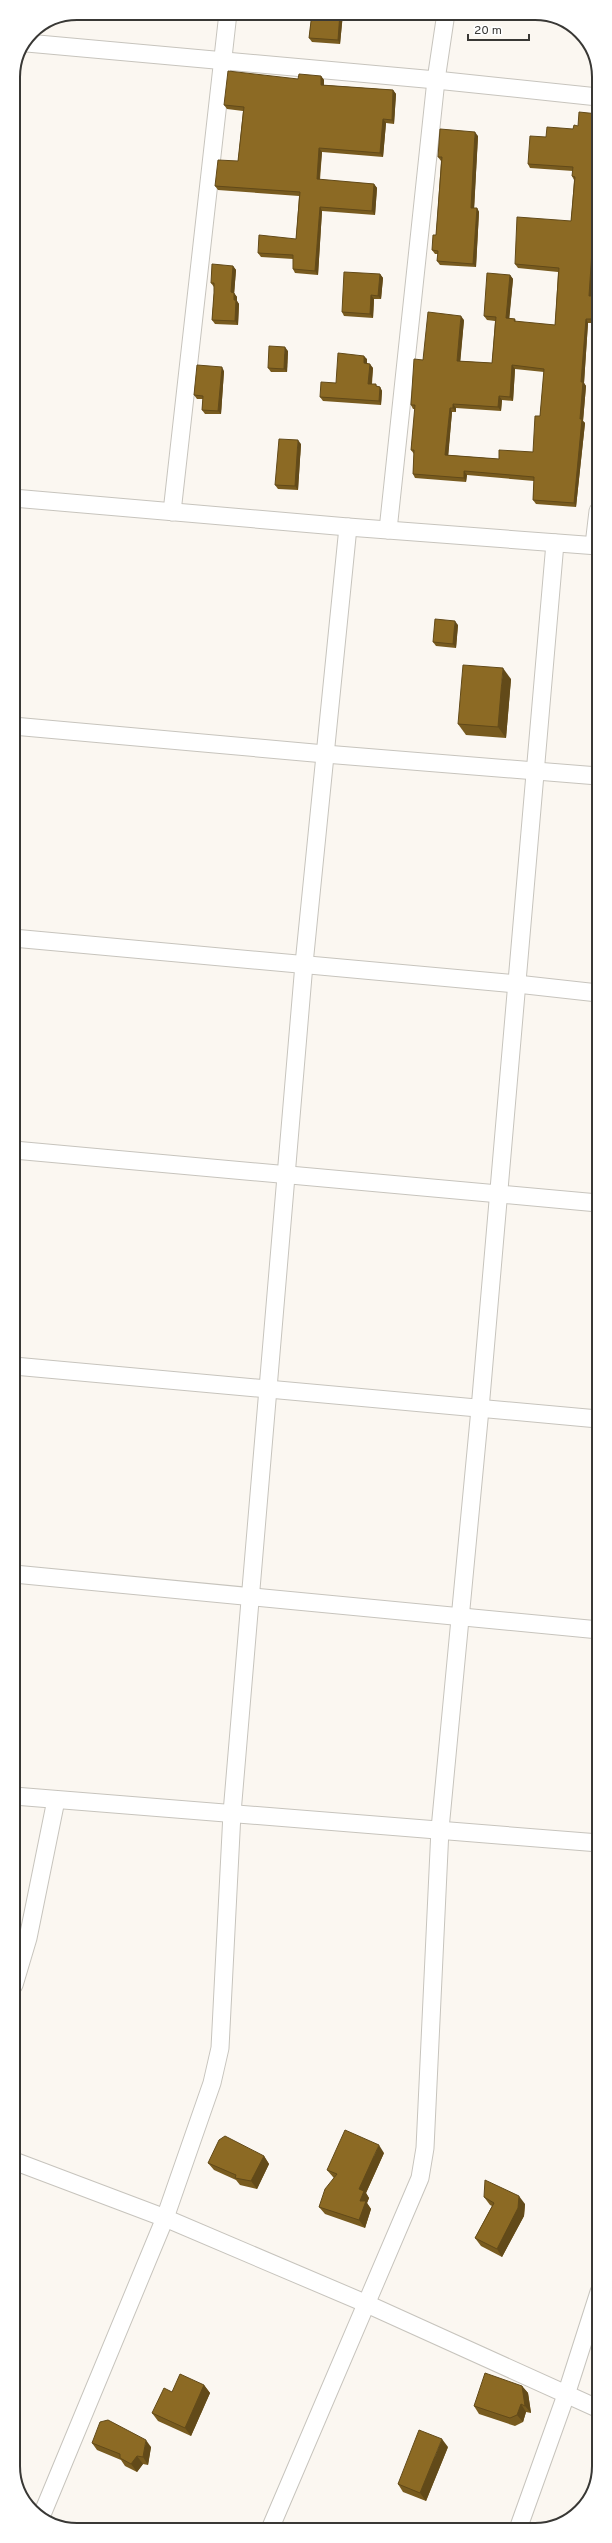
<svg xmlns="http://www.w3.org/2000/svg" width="612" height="2543" font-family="Overpass,sans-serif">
<rect width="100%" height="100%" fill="#fbf7f1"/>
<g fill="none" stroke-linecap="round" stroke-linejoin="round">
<defs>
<g id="minor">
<polyline points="27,43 436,80 598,97"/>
<polyline points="13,498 348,527 598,546"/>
<polyline points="172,512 228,13"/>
<polyline points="388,530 436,80 446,13"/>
<polyline points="594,545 598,511"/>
<polyline points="13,726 325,754 598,776"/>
<polyline points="13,938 517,984 598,993"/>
<polyline points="14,1150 598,1203"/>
<polyline points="14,1366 598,1419"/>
<polyline points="14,1574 599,1630"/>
<polyline points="14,1796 599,1843"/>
<polyline points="14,1985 28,1938 56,1800"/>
<polyline points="14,2161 165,2218 367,2304 599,2409"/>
<polyline points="41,2517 165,2218 212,2083 220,2048 232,1813 304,964 348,527"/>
<polyline points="270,2529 420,2178 425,2148 440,1829 480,1409 555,543"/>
<polyline points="518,2529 566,2395 599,2292"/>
</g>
</defs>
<!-- minor casing -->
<use href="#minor" stroke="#c7c4bd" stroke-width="19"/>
<!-- minor -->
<use href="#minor" stroke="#fff" stroke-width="17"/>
</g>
<!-- wall -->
<g fill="#785b1f" fill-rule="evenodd">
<polygon points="312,13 343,13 340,44 312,42 309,38"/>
<polygon points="587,46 592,54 590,54 587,50"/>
<polygon points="321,76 324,80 324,85 393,90 396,94 394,124 386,123 383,157 322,152 320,180 374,184 377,188 375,215 322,211 318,275 295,273 293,269 293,259 261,257 258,253 296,239 299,196 218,190 215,186 238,161 243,111 227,109 224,105 298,79"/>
<path d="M598,114V225H597L592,296L597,300L595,323H588L584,383L586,386L583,421L585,423L576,507L536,504L533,500L534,481L467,475L466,482L415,478L413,474L414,454L411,450L415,409H413L411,405L423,360L464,320L460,361L492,363L495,321L487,320L484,316L510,275L513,279L509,318L515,319L516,322L555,325L558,272L518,268L515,264L571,221L574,180L572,176L573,171L530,168L528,164L546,137L573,129ZM515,369L544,372L540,416L533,452L499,459L448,455L452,412H456V408L501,411L502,400L513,401Z"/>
<polygon points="478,136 474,208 477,208 479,212 476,267 440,265 437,261 438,254 435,254 432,250 436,235 441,161 438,157"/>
<polygon points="233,266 236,270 234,293 237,297 237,301 239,304 238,325 215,324 212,320 214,293 214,287 211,283"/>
<polygon points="380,274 383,278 381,299 374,299 373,318 344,316 342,312"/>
<polygon points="288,351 287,372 271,372 268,368"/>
<polygon points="367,359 367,363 373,368 372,384 380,387 382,391 381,405 323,401 320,397 336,383"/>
<polygon points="224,371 221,414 205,414 202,410 203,399 197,399 194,395"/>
<polygon points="301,444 298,490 278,489 275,485"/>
<polygon points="458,625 456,648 436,646 433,642"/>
<polygon points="511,679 506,738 466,735 458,724"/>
<polygon points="384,2153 366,2193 369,2198 367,2203 371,2209 365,2228 325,2214 319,2207 334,2178 333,2177 327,2170"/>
<polygon points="264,2156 269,2164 257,2189 240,2185 236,2180 214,2170 208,2163"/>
<polygon points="484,2197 525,2204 524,2216 502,2257 481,2246 475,2238 492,2206 490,2205"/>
<polygon points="204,2385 210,2393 191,2436 158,2421 152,2413 172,2392"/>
<polygon points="522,2386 528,2393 531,2413 526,2412 523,2422 515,2426 479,2414 474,2406"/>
<polygon points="92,2443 151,2447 148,2465 143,2464 137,2472 125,2466 121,2460 97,2450"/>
<polygon points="448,2447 426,2501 403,2492 398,2484"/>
</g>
<!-- shaded-wall -->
<g fill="#624a19">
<polygon points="340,13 343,13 340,44 338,40"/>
<polygon points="321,76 324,80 324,89 321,85"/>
<polygon points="393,90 396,94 394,124 392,120"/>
<polygon points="383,119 386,123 383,157 380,153"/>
<polygon points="475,132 478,136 474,211 471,208"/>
<polygon points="319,148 322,152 319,183 317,179"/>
<polygon points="374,184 377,188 375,215 372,211"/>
<polygon points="320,207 322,211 318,275 315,271"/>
<polygon points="477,208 479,212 476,267 473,264"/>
<polygon points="594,221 597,225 591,300 589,296"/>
<polygon points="233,266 236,270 234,296 231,292"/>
<polygon points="380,274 383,278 381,299 378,296"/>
<polygon points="510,275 513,279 509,322 506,318"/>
<polygon points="234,293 237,297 237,301 239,304 238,325 235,321 234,300"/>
<polygon points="371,295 374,299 373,318 370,314"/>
<polygon points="594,296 597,300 595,323 592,319"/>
<polygon points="461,316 464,320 460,365 457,361"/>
<polygon points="586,319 588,323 584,383 586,386 583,421 585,423 576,507 574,503 580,419 581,382"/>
<polygon points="285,347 288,351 287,372 284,369"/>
<polygon points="364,356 367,359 367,367 364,363"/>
<polygon points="370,364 373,368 371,388 368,384"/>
<polygon points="512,365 515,369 513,401 510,397"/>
<polygon points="222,367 224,371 221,414 218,411"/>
<polygon points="380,387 382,391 381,405 379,401"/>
<polygon points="499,396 502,400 501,411 498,407"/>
<polygon points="453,404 456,408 456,412 453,408"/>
<polygon points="450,408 452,412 448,459 445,455"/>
<polygon points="298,440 301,444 298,490 295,486"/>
<polygon points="464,471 467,475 466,482 464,478"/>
<polygon points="455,621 458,625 456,648 453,644"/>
<polygon points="503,668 511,679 506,738 498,727"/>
<polygon points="379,2145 384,2153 366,2193 369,2198 367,2203 371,2209 365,2228 359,2220 359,2189"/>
<polygon points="264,2156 269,2164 257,2189 251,2181"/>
<polygon points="519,2196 525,2204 524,2216 502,2257 497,2249"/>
<polygon points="204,2385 210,2393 191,2436 185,2428"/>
<polygon points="522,2386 528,2393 531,2413 525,2406"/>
<polygon points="521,2404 526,2412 523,2422 517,2415"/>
<polygon points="442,2439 448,2447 426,2501 420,2493"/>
<polygon points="146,2440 151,2447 148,2465 143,2457"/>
<polygon points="137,2456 143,2464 137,2472 131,2464"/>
</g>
<!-- building -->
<g fill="#8c6a24" stroke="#624a19" fill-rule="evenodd">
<polygon points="312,13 340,13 338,40 309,38"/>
<polygon points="587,46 589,50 587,50"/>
<polygon points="228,71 298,79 299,74 321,76 321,85 393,90 392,120 383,119 380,153 319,148 317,179 374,184 372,211 320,207 315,271 293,269 293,255 258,253 259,235 296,239 300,192 215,186 218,160 238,161 244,107 224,105"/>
<path d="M579,112L598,114V221H594L589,296H594L592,319H586L581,382H583L580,419H582L574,503L533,500L534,477L464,471V478L413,474L414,450H411L415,405H411L414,359L423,360L428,312L461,316L457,361L492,363L496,317L484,316L487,273L510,275L506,318L515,319L514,321L555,325L559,268L515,264L517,217L571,221L575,177L572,176L573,167L528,164L530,136L546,137L547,127L573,129L574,125L578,126ZM512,365L544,369L540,416H535L533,452L499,450V459L445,455L450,408H453V404L498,407L499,396L510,397Z"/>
<polygon points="440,129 475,132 471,208 477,208 473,264 437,261 438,251 432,250 433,235 436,235 442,157 438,157"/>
<polygon points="212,264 233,266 231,292 234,293 234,300 236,300 235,321 212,320 214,293 214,283 211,283"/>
<polygon points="344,272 380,274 378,296 371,295 370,314 342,312"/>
<polygon points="269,346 285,347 284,369 268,368"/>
<polygon points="338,353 364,356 364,363 370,364 368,384 376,384 376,386 380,387 379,401 320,397 321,382 336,383"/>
<polygon points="197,365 222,367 218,411 202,410 203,396 194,395"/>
<polygon points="279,439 298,440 295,486 275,485"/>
<polygon points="435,619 455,621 453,644 433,642"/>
<polygon points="463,665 503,668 498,727 458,724"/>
<polygon points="345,2130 379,2145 359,2189 364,2191 360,2201 366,2201 359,2220 319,2207 325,2189 337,2174 327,2170"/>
<polygon points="225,2136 264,2156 251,2181 235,2178 236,2175 208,2163 219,2140"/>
<polygon points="485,2180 519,2196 518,2208 497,2249 475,2238 494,2203 484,2197"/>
<polygon points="485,2373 522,2386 525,2406 521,2404 517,2415 510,2418 474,2406"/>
<polygon points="180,2374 204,2385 185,2428 152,2413 164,2388 172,2392"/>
<polygon points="108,2420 146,2440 143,2457 137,2456 131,2464 120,2458 120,2454 92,2443 100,2422"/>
<polygon points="419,2430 442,2439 420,2493 398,2484"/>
</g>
<!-- crop -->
<path d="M0 0H612V2543H0ZM77 20H535A57 57 0 0 1 592 77V2466A57 57 0 0 1 535 2523H77A57 57 0 0 1 20 2466V77A57 57 0 0 1 77 20Z" fill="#fff" fill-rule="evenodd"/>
<path fill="none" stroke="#393835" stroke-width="2" d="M77 20H535A57 57 0 0 1 592 77V2466A57 57 0 0 1 535 2523H77A57 57 0 0 1 20 2466V77A57 57 0 0 1 77 20Z"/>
<!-- scale -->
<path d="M468 34v6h61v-6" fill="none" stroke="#393835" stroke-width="2"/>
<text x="474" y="34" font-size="12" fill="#393835" stroke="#ffffff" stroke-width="3" paint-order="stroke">20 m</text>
</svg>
